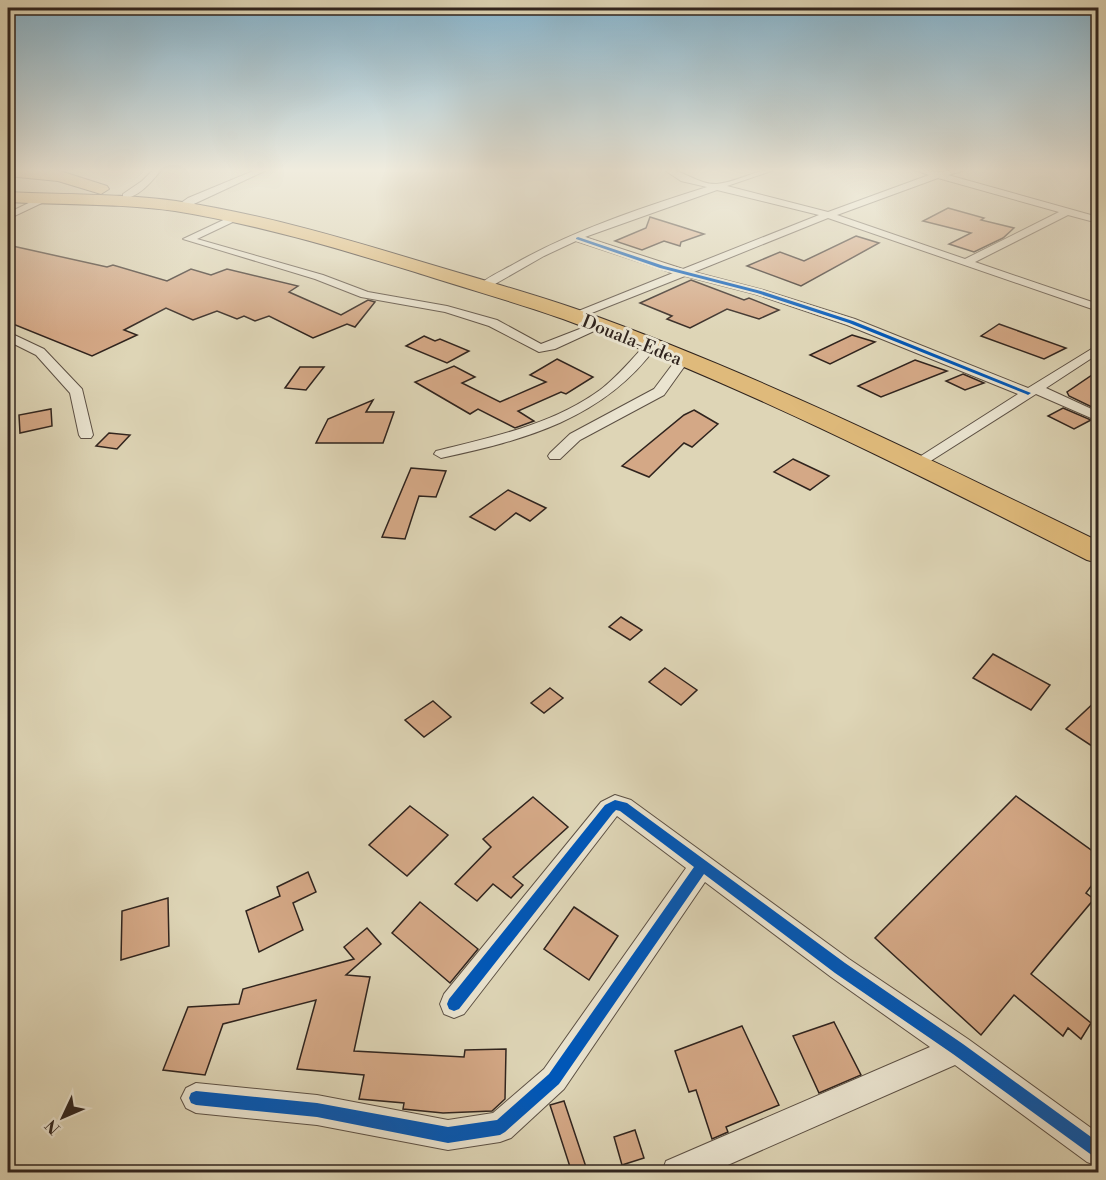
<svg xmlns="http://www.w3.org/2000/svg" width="1106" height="1180" font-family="'Libre Bodoni',serif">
<rect width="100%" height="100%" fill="#ded5b6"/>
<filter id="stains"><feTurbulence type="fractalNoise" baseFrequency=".00333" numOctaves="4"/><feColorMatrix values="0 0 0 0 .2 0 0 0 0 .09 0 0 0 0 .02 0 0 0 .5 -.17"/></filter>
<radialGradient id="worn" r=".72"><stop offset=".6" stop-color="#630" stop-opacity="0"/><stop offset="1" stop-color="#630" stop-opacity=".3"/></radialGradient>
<!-- building -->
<g fill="#d4a886" stroke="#30241e" stroke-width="1.5">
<polygon points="948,208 984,218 981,220 1014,228 1003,238 974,252 949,244 971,233 923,221"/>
<polygon points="650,217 682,227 704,234 681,242 680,246 664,241 642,250 615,241 646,228"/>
<polygon points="856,236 879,243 801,286 747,266 780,252 804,261"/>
<polygon points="8,245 107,267 113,265 167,281 191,269 211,275 227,269 298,286 289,292 341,315 368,300 375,302 355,327 347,324 313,338 269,316 255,321 244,316 237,319 217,311 193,320 166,308 124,330 137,335 92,356 8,322"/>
<polygon points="691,280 744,300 749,298 779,310 759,319 727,309 690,328 667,319 672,316 640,303"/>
<polygon points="999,324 1066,348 1044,359 981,336"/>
<polygon points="852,335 875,342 830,364 810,355"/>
<polygon points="424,336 435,341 440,339 469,351 447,363 406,346"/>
<polygon points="557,359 593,377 566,394 561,392 518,411 534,421 515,428 478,409 470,414 415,382 454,366 475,377 462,383 500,402 546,382 530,375"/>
<polygon points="915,360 947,371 881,397 858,386"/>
<polygon points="300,367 324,367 306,390 285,388"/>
<polygon points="1098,371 1098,410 1069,396 1067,392"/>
<polygon points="963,374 984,383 965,390 946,381"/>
<polygon points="373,400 366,412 394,412 383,443 316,443 328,419"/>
<polygon points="1063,408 1091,420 1074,429 1048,416"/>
<polygon points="51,409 52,426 20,433 19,415"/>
<polygon points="694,410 718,424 692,447 684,443 649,477 622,466 684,415"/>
<polygon points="109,433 130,435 117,449 96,446"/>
<polygon points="793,459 829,476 810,490 774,472"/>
<polygon points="411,468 446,471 436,497 419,496 405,539 382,537"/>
<polygon points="508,490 546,508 530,521 516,513 495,530 470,517"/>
<polygon points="621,617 642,630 630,640 609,627"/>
<polygon points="993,654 1050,685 1031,710 973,678"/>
<polygon points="665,668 697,690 681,705 649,682"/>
<polygon points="550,688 563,698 544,713 531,703"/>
<polygon points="1098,699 1098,750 1066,729"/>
<polygon points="433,701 451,717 424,737 405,720"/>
<polygon points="1016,796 1098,855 1098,877 1086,893 1094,899 1031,974 1091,1023 1081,1039 1068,1028 1063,1036 1014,995 981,1035 875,938"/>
<polygon points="533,797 568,827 513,877 523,885 511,898 493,884 477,901 455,884 491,847 483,839"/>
<polygon points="410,806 448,835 407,876 369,845"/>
<polygon points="308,872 316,892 293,903 303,930 259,952 246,911 280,896 277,887"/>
<polygon points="168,898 169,946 121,960 122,911"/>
<polygon points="420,902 478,949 450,983 392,933"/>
<polygon points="574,907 618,936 589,980 544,949"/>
<polygon points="367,928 381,944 346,975 370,977 354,1051 464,1057 465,1050 506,1049 505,1099 492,1111 443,1113 403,1109 404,1103 359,1099 364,1075 297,1069 316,1000 223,1024 205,1075 163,1070 188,1007 239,1004 243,989 354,959 344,947"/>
<polygon points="834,1022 861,1075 819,1093 793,1036"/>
<polygon points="742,1026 779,1105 726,1127 728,1132 712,1139 696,1090 689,1092 675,1051"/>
<polygon points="564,1101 588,1173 572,1173 550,1105"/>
<polygon points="635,1130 644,1158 622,1165 614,1137"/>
</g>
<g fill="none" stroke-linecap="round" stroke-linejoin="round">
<defs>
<g id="street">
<path d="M154,169H162C153,180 138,199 123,198V194L142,181Z"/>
<polygon points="258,169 269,169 183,209 175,207 188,198"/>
<path d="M663,169C681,168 698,185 717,184C738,182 756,169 777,169L727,186L828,212L929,175L912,169L937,172L969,169L948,175L1098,217V223L1068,215L975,262L1098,304V311L828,218L694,272L763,290L855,319L1028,388L1098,345V354L1046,388L1098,412V421L1036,394L918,469L913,467L910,464L913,461L1018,394L847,325L755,294L685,276L579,318H571V314L673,273L576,241L544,256L488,288H480L478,286C487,277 502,271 514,264C574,230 641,208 707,187L681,181ZM938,178L1059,212L965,259L837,215ZM717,190L819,215L683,269L585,237Z"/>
<polygon points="43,196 48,199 46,201 8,219 8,213"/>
<polygon points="234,215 239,218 237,220 197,239 323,275 368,292 447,306 497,320 541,344 595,323 599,322 605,326 555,349 539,352 489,326 445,312 361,297 315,279 183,239"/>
<polygon points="8,332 44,349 82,389 93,435 91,438 81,438 79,435 70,393 36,355 8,341"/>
<path d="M650,343L656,347C603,419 525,440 441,458L434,454L436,451C492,437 552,425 600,390C617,377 631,360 646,344Z"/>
<polygon points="683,356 689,360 664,395 580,440 560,459 550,459 548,456 550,453 570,434 654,389 678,357"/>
<polygon points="615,795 631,800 849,959 968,1039 1098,1133 1098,1166 1087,1162 955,1065 712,1172 662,1172 666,1161 930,1047 831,977 705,882 564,1089 511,1138 500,1142 448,1150 317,1125 196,1113 186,1108 181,1098 186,1088 196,1083 317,1095 448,1120 493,1113 544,1069 686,868 617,816 464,1014 454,1018 444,1014 440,1004 444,994 601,802"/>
</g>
<g id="highway">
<polygon points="8,169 60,171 107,186 109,189 101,194 58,181 8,176"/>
<path d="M8,192C64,195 120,193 176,201C262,214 346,239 429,264C479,279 530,293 579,310C757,374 928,458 1098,541V563L1087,560C916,473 744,386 563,319C515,302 464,288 415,272C336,248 256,224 175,211C119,203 64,205 8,202Z"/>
</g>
</defs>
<!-- street casing -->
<use href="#street" stroke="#5c5044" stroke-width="2"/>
<!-- highway casing -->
<use href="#highway" stroke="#30241e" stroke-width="2"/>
<!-- street -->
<use href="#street" fill="#eae4d0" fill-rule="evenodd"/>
<!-- highway -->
<use href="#highway" fill="#dfba7b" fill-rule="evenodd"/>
<defs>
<g id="cycleway">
<polygon points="578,237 664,266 761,291 853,321 1031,393 1028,395 1026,394 849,323 757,293 660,268 576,239 576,238"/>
<polygon points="615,800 627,803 845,963 963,1044 1098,1142 1098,1158 1093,1156 953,1054 835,973 704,874 559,1084 505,1132 500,1135 448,1143 317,1117 196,1105 191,1103 189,1098 191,1093 196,1091 317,1103 448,1127 497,1120 549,1074 694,867 620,811 616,810 613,813 459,1009 454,1011 449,1009 447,1004 449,999 605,805"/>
</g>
</defs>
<!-- cycleway casing -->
<use href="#cycleway" stroke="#eae4d0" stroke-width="4"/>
<!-- cycleway -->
<use href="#cycleway" fill="#0057b8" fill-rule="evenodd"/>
</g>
<!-- sky -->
<linearGradient id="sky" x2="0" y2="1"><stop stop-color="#86b6d1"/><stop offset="0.51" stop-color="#f0ecde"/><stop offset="1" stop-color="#f0ecde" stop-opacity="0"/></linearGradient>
<rect width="1106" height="334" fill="url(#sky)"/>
<g text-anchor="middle" stroke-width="6" stroke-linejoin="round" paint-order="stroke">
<!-- far-street labels -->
<g font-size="18" fill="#30241e" stroke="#eae4d0">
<text transform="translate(632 340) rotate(22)" y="6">Douala-Edea</text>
</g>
</g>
<!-- margin -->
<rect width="1106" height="1180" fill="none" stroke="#ded5b6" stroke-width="30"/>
<rect x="9" y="9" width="1088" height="1162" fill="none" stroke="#30241e" stroke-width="3"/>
<rect x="15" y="15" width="1076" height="1150" fill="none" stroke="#30241e" stroke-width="1.5"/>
<!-- north arrow -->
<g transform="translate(63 1117) rotate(226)" stroke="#eae4d0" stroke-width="4.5" paint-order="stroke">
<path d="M0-4.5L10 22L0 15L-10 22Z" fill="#30241e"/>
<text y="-9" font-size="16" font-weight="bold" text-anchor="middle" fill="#30241e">N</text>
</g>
<rect width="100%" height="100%" filter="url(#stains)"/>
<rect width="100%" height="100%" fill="url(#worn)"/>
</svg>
